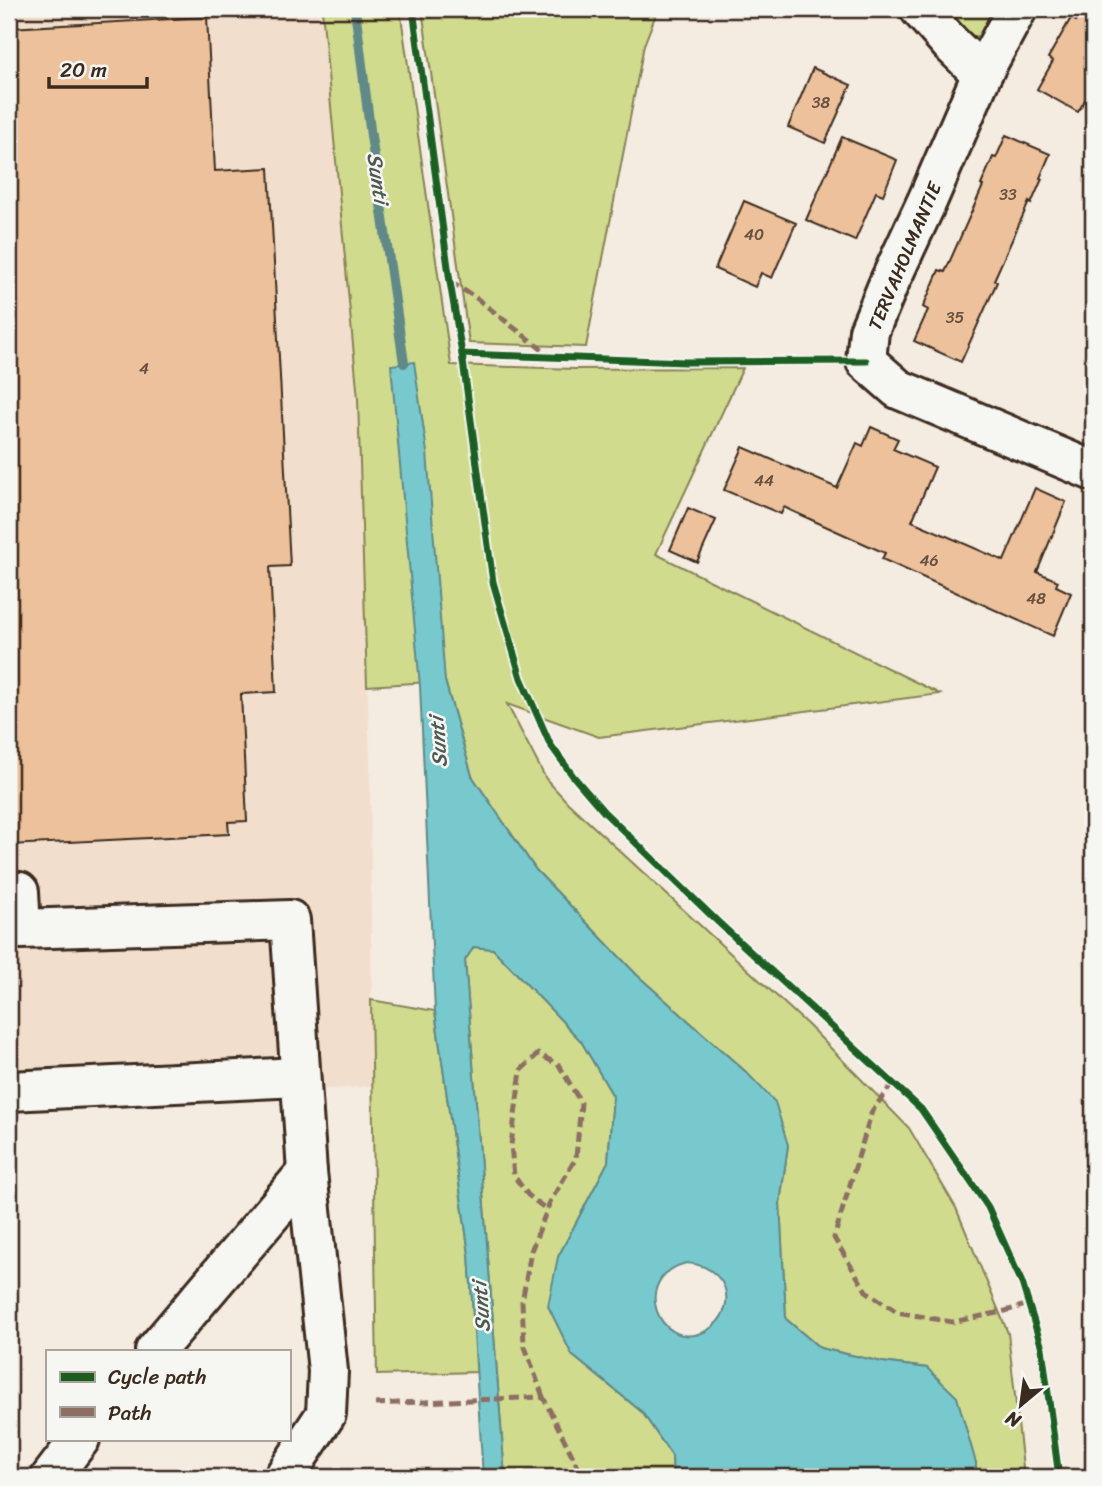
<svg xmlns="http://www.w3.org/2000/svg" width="1102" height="1486" font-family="Sriracha,sans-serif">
<rect width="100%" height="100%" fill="#f4ebe1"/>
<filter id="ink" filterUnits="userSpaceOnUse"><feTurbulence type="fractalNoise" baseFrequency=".0143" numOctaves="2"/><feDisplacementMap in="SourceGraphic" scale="14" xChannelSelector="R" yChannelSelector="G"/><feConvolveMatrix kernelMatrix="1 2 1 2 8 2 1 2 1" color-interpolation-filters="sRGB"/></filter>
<g filter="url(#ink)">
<!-- built -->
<polygon fill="#f2decc" points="9,9 322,9 358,399 370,758 372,1086 9,1112"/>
<!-- green -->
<g fill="#d0db8e" stroke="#868256" stroke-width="2">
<polygon points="322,9 400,9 451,365 575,369 743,368 656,554 940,694 599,737 507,704 546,779 568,803 809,1026 909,1128 956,1208 1008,1333 1024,1477 976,1477 976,1463 927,1368 882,1362 820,1348 786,1319 780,1203 788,1145 747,1073 637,975 536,870 472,776 445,681 367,686 358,399"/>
<polygon points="422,9 658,9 644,45 586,347 469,343"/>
<polygon points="936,9 1005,9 982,37 966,35"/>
<polygon points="474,947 493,949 581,1041 613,1096 608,1162 558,1257 572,1355 642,1412 672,1456 673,1477 505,1477 465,960"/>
<polygon points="371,1000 435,1011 469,1254 477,1372 377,1375"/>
</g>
<!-- water -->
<path fill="#78c9ce" stroke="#608988" stroke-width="2" fill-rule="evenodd" d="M414,362L427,452L445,681L472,776L536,870L637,975L747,1073L775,1102L788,1145L780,1203L786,1319L820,1348L882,1362L927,1368L957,1397L976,1463V1477H673L672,1456L642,1412L572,1355L548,1306L558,1257L608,1162L613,1096L581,1041L493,949L474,947L465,960L505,1477H483L469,1254L435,1011L420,686L391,365ZM686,1263C710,1264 732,1282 725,1308C722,1319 714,1327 704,1332C659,1352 629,1278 686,1263Z"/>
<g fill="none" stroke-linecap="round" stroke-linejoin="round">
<!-- stream -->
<polyline stroke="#608988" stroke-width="10" points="355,9 370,129 404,363"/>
</g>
<!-- building -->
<g fill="#ecc19b" stroke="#3b2a1e" stroke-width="2">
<polygon points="1083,9 1093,9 1093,86 1078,112 1037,89 1053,61 1048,58 1071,18 1076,21"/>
<polygon points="207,17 215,171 269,168 290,566 270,567 276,692 241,694 247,821 228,822 229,834 9,845 9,28"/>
<polygon points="813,68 851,85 825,143 788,127"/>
<polygon points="1006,135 1050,154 1040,178 1042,179 1031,204 1029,202 994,280 997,282 961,362 914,341 928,310 923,307 939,270 945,272 983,186 981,185 993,157 996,158"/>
<polygon points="842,137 897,160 883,195 876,192 855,241 806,220"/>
<polygon points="744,201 796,223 772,278 761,273 755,287 715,269"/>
<polygon points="871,427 898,439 893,449 935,467 912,521 1004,561 1035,488 1066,502 1037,572 1058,581 1056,586 1071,593 1053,636 882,559 885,553 792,511 784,507 781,514 724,490 743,447 837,488 857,443 863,446"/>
<polygon points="688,508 716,520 697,562 670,550"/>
</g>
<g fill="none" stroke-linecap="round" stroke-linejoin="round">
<defs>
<g id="minor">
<polyline points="920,9 950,43 982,74"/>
<polyline points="1017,9 982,74 928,199 889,283 869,331 866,361 898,389 1093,471"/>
<polyline points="9,891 19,892 21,929 290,920 307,1172 328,1371 326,1414 284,1477"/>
<polyline points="9,1091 299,1077"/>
<polyline points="155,1351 307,1172"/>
<polyline points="51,1477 80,1439"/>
</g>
</defs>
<!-- minor casing -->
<use href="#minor" stroke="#3b2a1e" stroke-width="44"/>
<!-- minor -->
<use href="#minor" stroke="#f6f6f2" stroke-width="38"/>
<!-- quiet -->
<g stroke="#8d6e63" stroke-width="5" stroke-dasharray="10 5" stroke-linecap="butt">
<polyline points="450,282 475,297 550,356"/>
<polyline points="893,1083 872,1111 834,1238 866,1291 897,1312 952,1322 1002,1312 1029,1304"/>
<polyline points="543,1397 524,1344 522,1302 531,1251 550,1202 576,1158 581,1103 559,1065 538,1054 521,1070 511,1145 514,1176 528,1195 547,1210"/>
<polyline points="375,1404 543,1397 583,1477"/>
</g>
<defs>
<g id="cycleway">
<polyline points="413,9 450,282 462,354 686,362 866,361"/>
<polyline points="462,354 493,582 521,678 550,744 573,776 604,812 718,922 921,1109 988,1207 1022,1283 1042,1348 1059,1477"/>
</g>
</defs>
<!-- cycleway casing -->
<use href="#cycleway" stroke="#f6f6f2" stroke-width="11"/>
<!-- cycleway -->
<use href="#cycleway" stroke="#1b5e20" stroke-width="7"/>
</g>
</g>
<g text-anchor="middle" stroke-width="5" stroke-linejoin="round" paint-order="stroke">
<!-- number labels -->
<g font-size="16" fill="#67503d">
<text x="821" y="108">38</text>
<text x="1008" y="200">33</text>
<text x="754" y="240">40</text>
<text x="955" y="323">35</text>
<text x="144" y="374">4</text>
<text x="764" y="486">44</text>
<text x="929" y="566">46</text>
<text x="1036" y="604">48</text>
</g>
<!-- street labels -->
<g font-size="19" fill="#3b2a1e" stroke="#f6f6f2">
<text transform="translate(904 256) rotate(-67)" y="7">TERVAHOLMANTIE</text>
</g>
<!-- water labels -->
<g font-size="21" font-style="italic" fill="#4d5a53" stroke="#f6f6f2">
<text transform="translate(378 178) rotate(82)" y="7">Sunti</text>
<text transform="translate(438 742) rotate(-94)" y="7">Sunti</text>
<text transform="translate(481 1307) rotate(-94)" y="7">Sunti</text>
</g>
</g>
<!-- margin -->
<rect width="1102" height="1486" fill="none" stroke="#f6f6f2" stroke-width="35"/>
<rect x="18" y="18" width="1067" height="1451" fill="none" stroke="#3b2a1e" stroke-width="2.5" filter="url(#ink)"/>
<!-- legend -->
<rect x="46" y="1350" width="245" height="91" fill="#f6f6f2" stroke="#aba49d" stroke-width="2"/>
<rect x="60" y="1372" width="35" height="10" fill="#1b5e20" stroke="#aba49d" stroke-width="2"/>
<text x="108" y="1384" font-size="21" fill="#3b2a1e">Cycle path</text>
<rect x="60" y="1407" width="35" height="10" fill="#8d6e63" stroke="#aba49d" stroke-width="2"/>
<text x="108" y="1420" font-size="21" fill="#3b2a1e">Path</text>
<!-- north arrow -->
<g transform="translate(1021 1405) rotate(209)" stroke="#f6f6f2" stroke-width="5" paint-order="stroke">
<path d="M0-5L12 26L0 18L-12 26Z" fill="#3b2a1e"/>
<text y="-10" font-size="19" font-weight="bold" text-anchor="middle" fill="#3b2a1e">N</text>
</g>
<!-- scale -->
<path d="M49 77v10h98v-10" fill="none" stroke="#3b2a1e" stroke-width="3.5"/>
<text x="60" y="77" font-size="21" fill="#3b2a1e" stroke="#f6f6f2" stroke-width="5" paint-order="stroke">20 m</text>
</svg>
